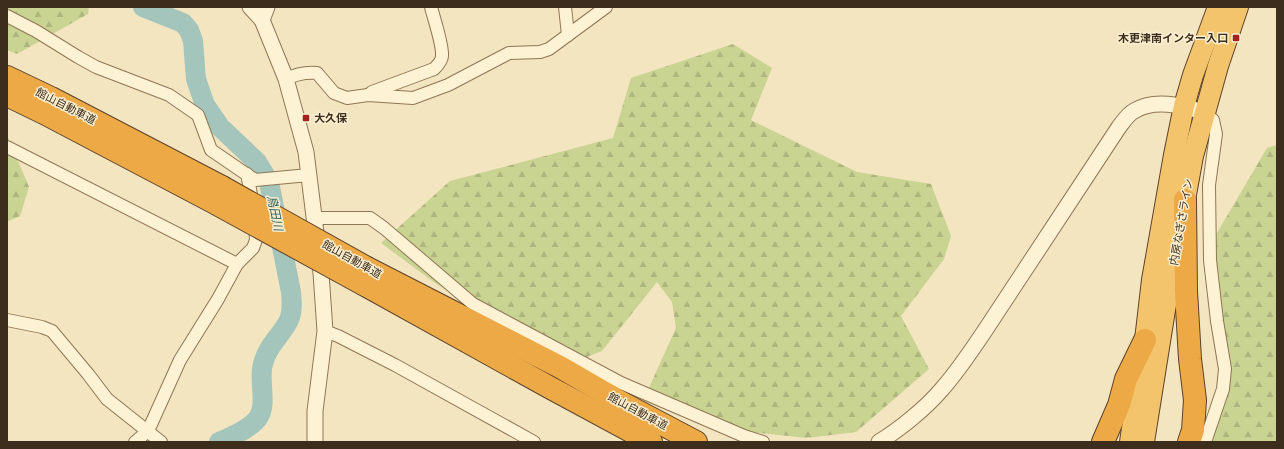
<svg xmlns="http://www.w3.org/2000/svg" width="1284" height="449" font-family="'Times New Roman','Noto Sans JP',serif">
<defs>
<pattern id="forest-firs" width="22" height="20" patternUnits="userSpaceOnUse"><rect width="22" height="20" fill="#c9d392"/><path d="M5 1l3.5 6h-7zM16 11l3.5 6h-7z" fill="#aeb57d"/></pattern>
</defs>
<rect width="100%" height="100%" fill="#f3e5c0"/>
<!-- forest -->
<g fill="url(#forest-firs)">
<polygon points="7,7 89,7 88,14 17,54 7,50"/>
<polygon points="733,44 772,68 751,120 857,172 931,184 951,236 944,259 901,316 929,369 856,432 807,438 722,429 643,401 676,328 672,302 657,282 602,351 569,364 435,283 381,243 450,181 613,138 631,78"/>
<polygon points="7,135 29,187 20,216 7,222"/>
<polygon points="1277,145 1277,442 1210,442 1225,403 1215,306 1211,243 1267,148"/>
</g>
<g fill="none" stroke-linecap="round" stroke-linejoin="round">
<!-- river -->
<path stroke="#a3c5bc" stroke-width="20" d="M143,7L183,23L189,30L193,41L196,79L205,105L220,127L257,162L269,182L291,292C292,302 293,313 288,322C279,338 268,345 263,364C258,380 268,404 258,418C251,428 231,437 219,442"/>
<defs>
<g id="minor">
<polyline points="565,7 568,35"/>
<polyline points="7,16 36,31 78,57 96,67 169,95 198,115 211,150 255,180 309,175"/>
<path d="M286,79C296,74 306,72 317,73L334,93L347,98L368,95L413,98L448,85L509,53L540,52L549,49L606,7"/>
<path d="M369,95L372,92L434,69C437,66 442,61 442,56C443,45 434,19 431,7"/>
<polyline points="1204,112 1213,120 1216,134 1209,185 1210,260 1217,321 1225,369 1223,389 1205,442"/>
<polyline points="7,147 237,264"/>
<polyline points="314,218 370,218 384,228 473,304 621,383 744,436 763,442"/>
<polyline points="7,320 42,327 52,331 88,374 107,399 161,442"/>
<polyline points="325,331 338,336 395,365 534,442"/>
<polyline points="135,442 148,431 180,360 218,299 237,264 253,248 256,240 254,210 247,174"/>
</g>
<g id="tertiary">
<polyline points="250,7 262,20 286,79 306,152 321,273 325,331 315,411 315,442"/>
<polyline points="262,20 267,7"/>
<path d="M879,442C900,429 926,408 942,389C958,371 971,351 984,332L1119,127C1123,122 1128,114 1134,111C1155,98 1182,106 1204,112"/>
</g>
<g id="trunk">
<polyline points="1130,442 1145,340 1152,280 1174,155 1184,106 1193,75 1218,7"/>
<polyline points="1144,442 1165,310 1193,156 1218,66 1238,7"/>
</g>
<g id="motorway">
<polyline points="7,77 51,98 222,187"/>
<polyline points="7,95 44,113 217,204"/>
<polyline points="1185,200 1186,291 1190,359 1195,400 1193,430 1189,442"/>
<polyline points="367,268 560,367 624,404 696,442"/>
<polyline points="365,285 549,387 651,442"/>
<polyline points="1103,442 1119,405 1126,379 1145,340"/>
</g>
</defs>
<!-- minor casing -->
<use href="#minor" stroke="#8f7655" stroke-width="14"/>
<!-- tertiary casing -->
<use href="#tertiary" stroke="#8f7655" stroke-width="17"/>
<!-- trunk casing -->
<use href="#trunk" stroke="#5c432a" stroke-width="22"/>
<!-- motorway casing -->
<use href="#motorway" stroke="#5c432a" stroke-width="24"/>
<!-- minor -->
<use href="#minor" stroke="#fdf2d4" stroke-width="12"/>
<!-- tertiary -->
<use href="#tertiary" stroke="#fdf2d4" stroke-width="15"/>
<!-- trunk -->
<use href="#trunk" stroke="#f4c46c" stroke-width="20"/>
<!-- motorway -->
<use href="#motorway" stroke="#eda946" stroke-width="22"/>
<defs>
<g id="motorway-bridge">
<polyline points="222,187 367,268"/>
<polyline points="217,204 365,285"/>
</g>
</defs>
<!-- motorway-bridge casing -->
<use href="#motorway-bridge" stroke="#5c432a" stroke-width="24" stroke-linecap="butt"/>
<!-- motorway-bridge -->
<use href="#motorway-bridge" stroke="#eda946" stroke-width="22"/>
</g>
<!-- markers -->
<g fill="#a5211e" stroke="#faefd1" stroke-width="1.5">
<rect x="1232" y="34" width="8" height="8" rx="2"/>
<rect x="302" y="114" width="8" height="8" rx="2"/>
</g>
<g text-anchor="middle" stroke-width="3" stroke-linejoin="round" paint-order="stroke">
<!-- poi labels -->
<g font-size="11" font-weight="bold" fill="#3d2d1c" stroke="#faefd1" text-anchor="end">
<text x="1228" y="42">木更津南インター入口</text>
<text x="314" y="122" text-anchor="start">大久保</text>
</g>
<!-- street labels -->
<g font-size="11" fill="#3d2d1c" stroke="#faefd1">
<text transform="translate(66 106) rotate(27)" y="4">館山自動車道</text>
<text transform="translate(1181 222) rotate(-80)" y="4">内房なぎさライン</text>
<text transform="translate(352 259) rotate(29)" y="4">館山自動車道</text>
<text transform="translate(638 411) rotate(28)" y="4">館山自動車道</text>
</g>
<!-- water labels -->
<g font-size="12" font-style="italic" fill="#295e5c" stroke="#faefd1">
<text transform="translate(275 213) rotate(78)" y="4">鳥田川</text>
</g>
</g>
<!-- border -->
<rect width="1284" height="449" fill="none" stroke="#3d2d1c" stroke-width="16"/>
</svg>
